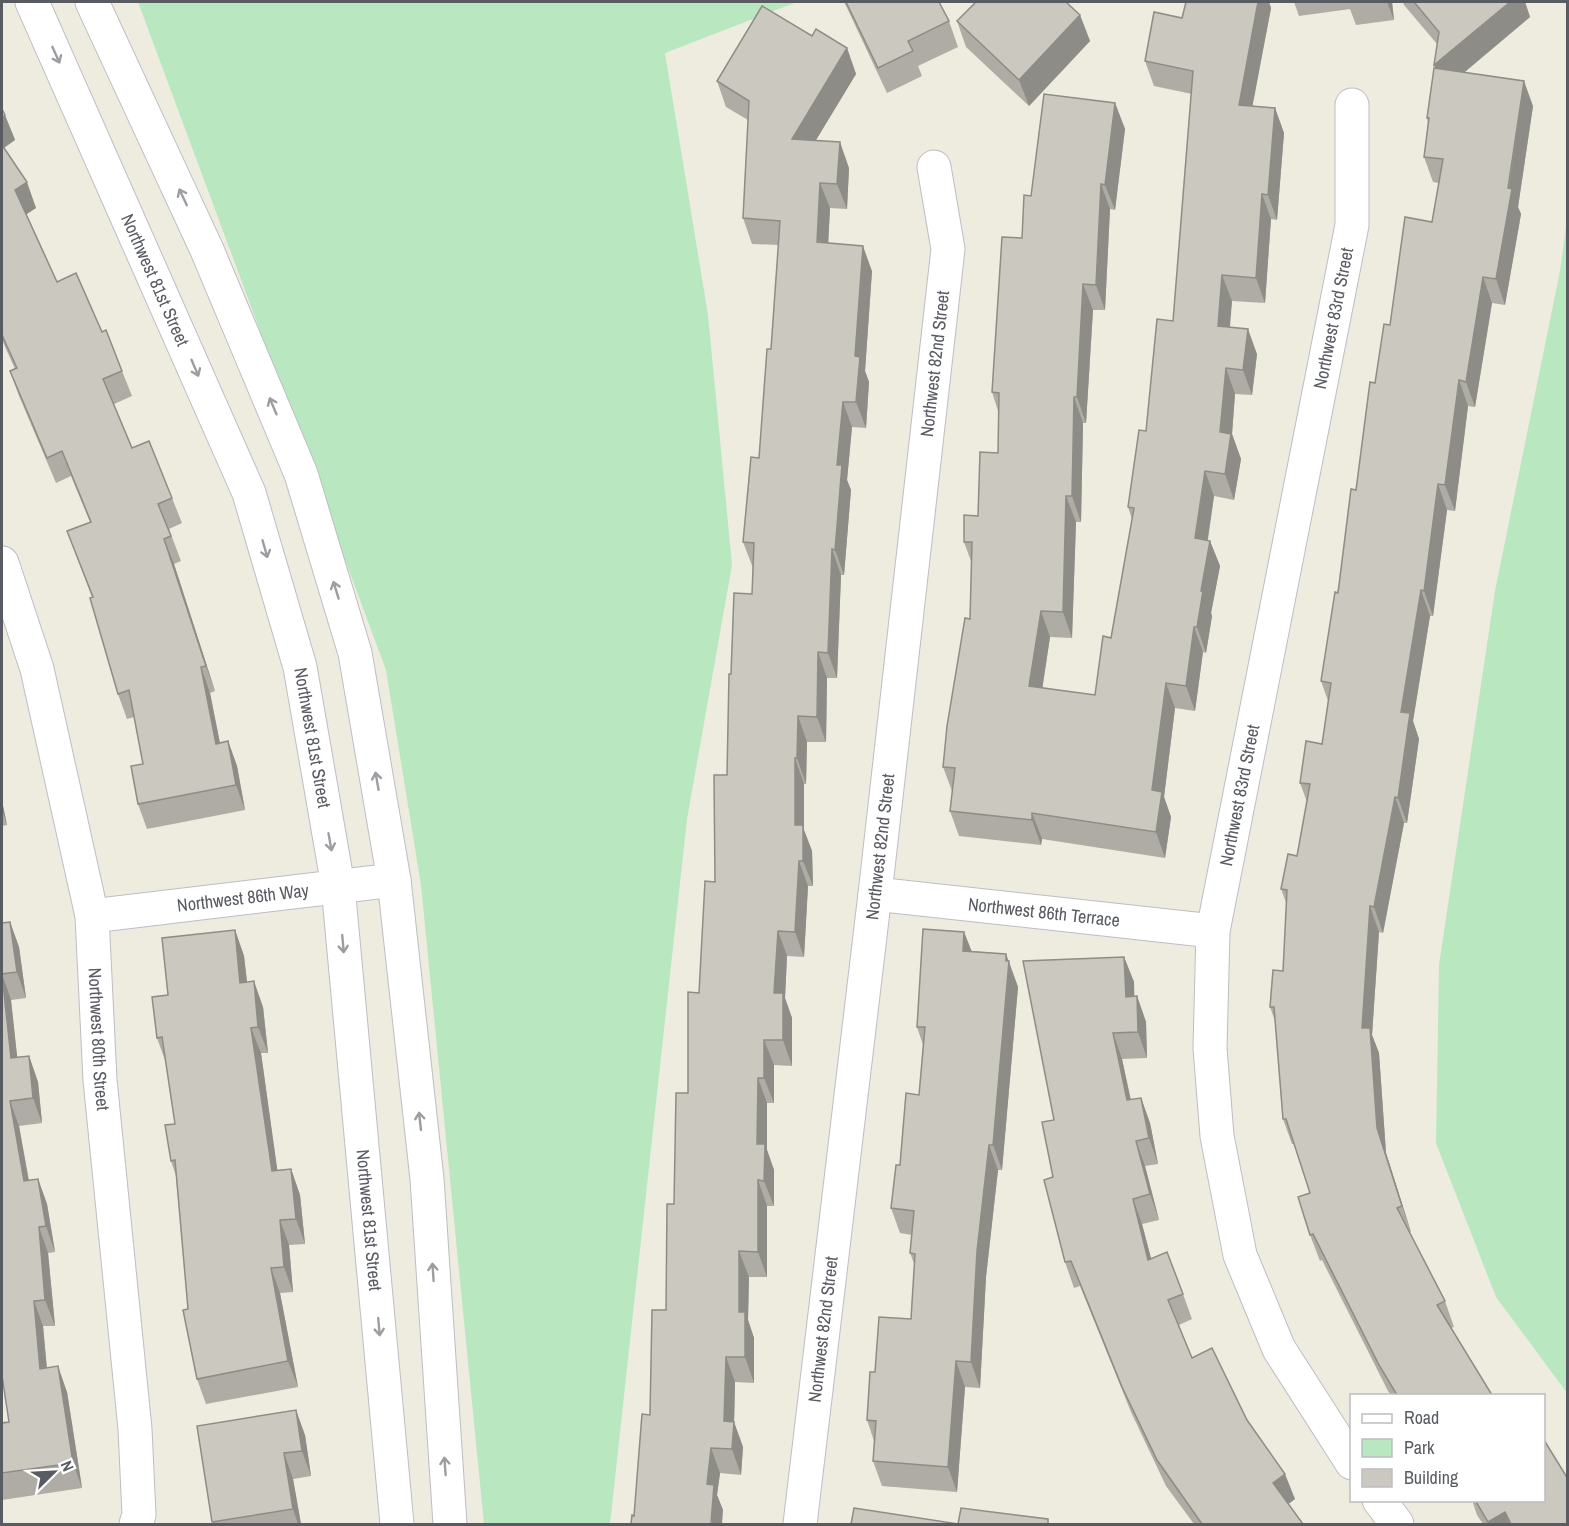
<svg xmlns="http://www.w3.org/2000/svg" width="1569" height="1526" font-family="'Archivo Narrow',sans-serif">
<rect width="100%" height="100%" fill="#edecdf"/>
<!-- green -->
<g fill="#b9e7c0">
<polygon points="138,2 797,2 665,53 708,315 732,565 687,819 610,1524 484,1524 421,885 386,670"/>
<polygon points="1567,220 1568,1393 1567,1393 1496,1297 1436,1143 1439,965 1495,591 1560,271"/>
</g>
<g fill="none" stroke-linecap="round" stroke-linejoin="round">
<defs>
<g id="minor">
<path id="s1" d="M32,2L249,493L300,667L338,886L397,1524"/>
<polyline points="92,2 207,250 301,474 355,653 394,880 427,1179 450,1524"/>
<path id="s2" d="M2,563L37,669L92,916L100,1080L135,1429L139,1515L136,1524"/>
<path id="s3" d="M875,894L1213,931"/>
<path id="s4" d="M92,916L394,880"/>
<path id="s5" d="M1352,1463L1279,1349L1240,1255L1217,1136L1210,1048L1213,931L1352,225V105"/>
<polyline points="1379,1500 1397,1524"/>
<path id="s6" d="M800,1524L875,894L948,249L934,167"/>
</g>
</defs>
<!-- minor casing -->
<use href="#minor" stroke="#bdbec5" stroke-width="35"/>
<!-- minor -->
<use href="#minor" stroke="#fff" stroke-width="33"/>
</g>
<!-- wall -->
<g fill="#aeaca4">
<polygon points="844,2 949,21 958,47 918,66 922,76 887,93 848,10"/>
<polygon points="1186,2 1269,2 1271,8 1252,106 1275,108 1284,133 1277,220 1271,219 1265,303 1232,301 1229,327 1257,354 1252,395 1235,394 1232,434 1241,459 1234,500 1214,496 1208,540 1210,541 1220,566 1211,613 1212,616 1206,653 1203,652 1195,711 1175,708 1164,797 1171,817 1165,858 1042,839 1041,845 959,836 950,811 952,791 943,767 970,619 972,564 964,542 978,516 998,453 998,411 992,392 1031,196 1115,103 1125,129 1115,210 1110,209 1105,310 1093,310 1086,423 1083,423 1081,522 1076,522 1072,638 1050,637 1042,688 1095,695 1111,638 1132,519 1128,507 1173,321 1192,94 1154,86 1145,61 1182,18"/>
<polygon points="1294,2 1392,2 1394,20 1356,25 1350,9 1299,16"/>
<polygon points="1403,2 1525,2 1530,17 1465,72 1533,106 1518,207 1521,214 1505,305 1492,303 1475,407 1468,406 1455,511 1447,510 1433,616 1430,616 1413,721 1419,739 1407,823 1404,823 1383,933 1379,932 1372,1035 1379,1053 1386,1153 1411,1232 1409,1232 1445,1301 1454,1327 1451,1328 1492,1395 1391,1395 1388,1391 1322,1260 1320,1261 1310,1235 1310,1193 1294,1144 1292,1144 1283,1119 1275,1021 1270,1007 1283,971 1287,905 1281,889 1297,856 1307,802 1300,783 1322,744 1328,701 1321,681 1356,490 1375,383 1390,325 1432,222 1439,183 1433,182 1424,157 1428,123 1427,118 1435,68 1434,65 1437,44 1404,5"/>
<polygon points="1080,15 1090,41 1029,106 966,47 957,21"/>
<polygon points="812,36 847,48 856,74 815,141 849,168 847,209 830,208 828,243 872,271 865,371 869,382 866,428 852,427 847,480 851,490 844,575 841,575 837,678 827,678 826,742 807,742 806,784 804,784 804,830 812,851 813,886 808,886 804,957 787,956 785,998 792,1018 792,1066 774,1065 774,1103 767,1103 767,1150 774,1170 774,1206 767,1206 767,1277 749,1277 748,1320 754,1338 754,1383 735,1382 734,1422 743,1447 741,1475 720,1473 717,1495 723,1510 634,1516 666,1310 674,1204 688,1093 699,993 715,882 727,775 731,674 752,594 753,568 743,542 759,458 771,349 779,245 752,244 743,218 748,120 726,107 717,81"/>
<polygon points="2,109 15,140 4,148 36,208 26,214 57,282 102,332 122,371 132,396 114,404 132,448 172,498 182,523 169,529 181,561 174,564 215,691 210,693 220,743 228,741 237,766 245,810 147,829 138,804 143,764 134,717 127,719 118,694 92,597 67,531 90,522 71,476 56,483 19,396 10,371 15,369 2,340"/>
<polygon points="2,801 7,825 2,826"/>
<polygon points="2,918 2,923 10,922 19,947 26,998 11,1000 17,1057 29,1056 38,1082 42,1123 19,1126 29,1180 38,1179 47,1204 55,1252 48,1253 55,1326 43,1326 47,1368 67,1392 82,1488 2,1500 2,1423 9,1422 2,1376"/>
<polygon points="235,930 244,956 247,982 263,1007 268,1053 261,1053 277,1170 291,1169 300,1195 305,1244 289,1245 293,1292 280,1293 298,1387 206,1404 197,1379 188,1309 176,1176 171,1161 175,1124 166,1063 157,1038 168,995"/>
<polygon points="964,932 971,951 1006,954 1018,987 1002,1170 998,1170 986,1277 980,1388 965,1387 957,1492 882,1486 873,1461 874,1441 867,1420 875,1372 911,1319 915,1266 910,1253 912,1235 900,1233 891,1208 900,1165 919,1095 923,1045 917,1027"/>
<polygon points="1124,957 1134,982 1134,996 1137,996 1146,1022 1147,1058 1122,1059 1131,1100 1141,1098 1150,1123 1158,1164 1145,1166 1159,1220 1142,1224 1151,1258 1183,1294 1192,1319 1179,1325 1192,1358 1247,1420 1295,1499 1288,1504 1303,1524 1194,1524 1166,1486 1131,1412 1080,1286 1074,1288 1065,1262 1053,1177 1054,1120"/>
<polygon points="197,1426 305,1435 311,1476 293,1479 301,1524 213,1524"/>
<polygon points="1472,1500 1544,1500 1568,1524 1483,1524 1477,1515"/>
</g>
<!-- shaded-wall -->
<g fill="#8d8c86">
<polygon points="1258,2 1269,2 1271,8 1248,130 1239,105"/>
<polygon points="1387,2 1392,2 1394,20"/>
<polygon points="1510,2 1525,2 1530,17 1443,90 1434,65"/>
<polygon points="1080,15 1090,41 1029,106 1019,80"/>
<polygon points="847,48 856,74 801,165 792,139"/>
<polygon points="1524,81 1533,106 1518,207 1521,214 1505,305 1496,279"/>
<polygon points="1115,103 1125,129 1115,210 1105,185"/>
<polygon points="1275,108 1284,133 1277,220 1268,195"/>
<polygon points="5,115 15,140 2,149 2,118"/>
<polygon points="840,142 849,168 847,209 837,184"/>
<polygon points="27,182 36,208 24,216 15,190"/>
<polygon points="820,183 830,208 827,268 817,242"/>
<polygon points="1101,184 1110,209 1105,310 1096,285"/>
<polygon points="1262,194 1271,219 1265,303 1256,278"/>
<polygon points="863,246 872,271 865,371 869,382 866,428 856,402 855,356"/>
<polygon points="1222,275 1232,301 1228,351 1218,326"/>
<polygon points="1483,277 1492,303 1475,407 1466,382"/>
<polygon points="1083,284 1093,310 1086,423 1077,397"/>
<polygon points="1248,329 1257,354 1252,395 1243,370"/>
<polygon points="1226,368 1235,394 1232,434 1241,459 1234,500 1225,474 1220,432"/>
<polygon points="1459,380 1468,406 1455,511 1445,485"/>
<polygon points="1074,397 1083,423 1081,522 1072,496"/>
<polygon points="843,402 852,427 847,480 851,490 844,575 835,550 837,465"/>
<polygon points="1205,471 1214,496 1204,563 1195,538"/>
<polygon points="1438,484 1447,510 1433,616 1424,591"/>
<polygon points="1066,496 1076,522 1072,638 1063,612"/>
<polygon points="164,539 174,564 215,691 206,666"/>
<polygon points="1210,541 1220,566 1211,613 1212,616 1206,653 1197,627 1201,591"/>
<polygon points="832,549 841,575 837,678 828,653"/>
<polygon points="1421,590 1430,616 1413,721 1419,739 1407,823 1398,798 1401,712"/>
<polygon points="1041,611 1050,637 1039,711 1029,686"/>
<polygon points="1194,627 1203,652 1195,711 1186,686"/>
<polygon points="818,652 827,678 826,742 817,717"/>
<polygon points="201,667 210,693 225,769 216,744"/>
<polygon points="1166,683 1175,708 1164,797 1171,817 1165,858 1156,832 1152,790"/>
<polygon points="798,716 807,742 806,784 797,758"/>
<polygon points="228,741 237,766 245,810 236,785"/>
<polygon points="795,758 804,784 804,830 812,851 813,886 803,861 795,825"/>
<polygon points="1395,797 1404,823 1383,933 1374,907"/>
<polygon points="2,801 7,825 2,810"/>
<polygon points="1032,813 1042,839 1041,845 1032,820"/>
<polygon points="799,861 808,886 804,957 795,932"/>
<polygon points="1370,906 1379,932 1372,1035 1379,1053 1386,1153 1411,1232 1402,1206 1377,1128 1362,1028"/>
<polygon points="10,922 19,947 26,998 17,972"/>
<polygon points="235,930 244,956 250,1008 240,983"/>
<polygon points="778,931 787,956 785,998 792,1018 792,1066 783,1040 774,993"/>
<polygon points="964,932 974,957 963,951"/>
<polygon points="1006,954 1018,987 1002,1170 993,1145"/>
<polygon points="1124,957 1134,982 1135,1022 1126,997"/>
<polygon points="2,974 11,1000 20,1083 11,1058"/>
<polygon points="254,981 263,1007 268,1053 258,1027"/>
<polygon points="1137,996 1146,1022 1147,1058 1138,1032"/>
<polygon points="251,1028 261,1053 281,1196 272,1171"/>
<polygon points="1113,1033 1122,1059 1136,1126 1127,1100"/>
<polygon points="764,1040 774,1065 774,1103 764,1078"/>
<polygon points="29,1056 38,1082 42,1123 33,1098"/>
<polygon points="758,1078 767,1103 767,1150 774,1170 774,1206 764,1181 757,1144"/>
<polygon points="1141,1098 1150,1123 1158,1164 1149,1138"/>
<polygon points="10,1101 19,1126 33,1206 24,1181"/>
<polygon points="1136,1141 1145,1166 1159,1220 1150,1194"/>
<polygon points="989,1145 998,1170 986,1277 980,1388 971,1362 977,1251"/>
<polygon points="291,1169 300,1195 305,1244 296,1219"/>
<polygon points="38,1179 47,1204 55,1252 46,1226"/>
<polygon points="758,1180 767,1206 767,1277 758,1252"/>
<polygon points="1133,1199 1142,1224 1158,1285 1148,1260"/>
<polygon points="280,1220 289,1245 293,1292 284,1267"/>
<polygon points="39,1227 48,1253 55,1326 45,1300"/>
<polygon points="739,1251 749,1277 748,1320 754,1338 754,1383 745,1357 739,1312"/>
<polygon points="271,1268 280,1293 298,1387 288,1361"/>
<polygon points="34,1301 43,1326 49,1394 40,1369"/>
<polygon points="726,1357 735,1382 734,1427 734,1422 743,1447 741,1475 732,1449 724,1421"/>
<polygon points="956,1361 965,1387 957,1492 948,1467"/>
<polygon points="58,1366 67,1392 82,1488 73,1463"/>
<polygon points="296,1410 305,1435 311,1476 302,1451"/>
<polygon points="711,1448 720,1473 717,1495 723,1510 722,1524 712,1524 707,1484"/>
<polygon points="284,1453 293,1479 301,1524 298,1524 293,1509"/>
<polygon points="1285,1474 1295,1499 1283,1508 1273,1483"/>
<polygon points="1505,1512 1510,1524 1489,1524 1488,1522"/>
</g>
<!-- building -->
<g fill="#cac8bf" stroke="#8d8c86" stroke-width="1.5">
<polygon points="846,2 939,2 949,21 908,41 913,51 878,68"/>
<polygon points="976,2 1066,2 1080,15 1019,80 957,21"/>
<polygon points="1186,2 1258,2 1239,105 1275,108 1268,195 1262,194 1256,278 1222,275 1218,326 1248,329 1243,370 1226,368 1220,432 1231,434 1225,474 1205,471 1195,538 1210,541 1201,591 1203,591 1197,627 1194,627 1186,686 1166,683 1152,790 1162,792 1156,832 1032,813 1032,820 950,811 955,768 943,767 947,726 965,618 970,619 972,542 964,542 964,515 978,516 980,452 998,453 999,393 992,392 1002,237 1022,238 1024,195 1031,196 1044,94 1115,103 1105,185 1101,184 1096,285 1083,284 1077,397 1074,397 1072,496 1066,496 1063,612 1041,611 1029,686 1095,695 1103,636 1111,638 1134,508 1128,507 1139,430 1146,431 1157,319 1173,321 1193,71 1145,61 1154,12 1182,18"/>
<polygon points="1414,2 1510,2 1434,65 1439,32"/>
<polygon points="762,6 812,36 816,29 847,48 792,139 840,142 837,184 820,183 817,242 863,246 855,356 860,357 856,402 843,402 837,465 842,465 835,550 832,549 828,653 818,652 817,717 798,716 797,758 795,758 795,825 803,825 803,861 799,861 795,932 778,931 774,993 783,993 783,1040 764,1040 764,1078 758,1078 757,1144 765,1144 764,1181 758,1180 758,1252 739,1251 739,1312 745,1312 745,1357 726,1357 724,1421 734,1422 732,1449 711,1448 707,1484 714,1485 711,1523 723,1524 631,1524 632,1515 634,1516 642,1414 650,1415 652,1310 666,1310 667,1204 674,1204 676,1093 688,1093 688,992 699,993 705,881 715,882 714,775 727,775 729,674 731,674 734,593 752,594 754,543 743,542 751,457 759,458 767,349 771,349 780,221 743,218 749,101 717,81"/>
<polygon points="1434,68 1524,81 1508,188 1512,189 1496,279 1483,277 1466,382 1459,380 1445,485 1438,484 1424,591 1421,590 1401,712 1410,713 1398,798 1395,797 1374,907 1370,906 1362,1028 1370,1028 1377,1128 1402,1206 1397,1208 1445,1301 1437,1305 1492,1395 1397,1395 1379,1365 1313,1234 1310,1235 1298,1197 1310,1193 1286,1119 1283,1119 1274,1007 1270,1007 1273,970 1283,971 1287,890 1281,889 1288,854 1297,856 1310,784 1300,783 1306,741 1322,744 1331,683 1321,681 1335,592 1338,593 1351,489 1356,490 1370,382 1375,383 1384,324 1390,325 1405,217 1432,222 1443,159 1424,157 1429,118 1427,118"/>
<polygon points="2,109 5,115 2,118"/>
<polygon points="2,145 27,182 15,190 57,282 76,273 102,332 106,330 122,371 103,379 132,448 149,441 172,498 158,504 171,536 164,539 206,666 201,667 216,744 228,741 236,785 138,804 131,766 143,764 129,690 118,694 90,598 93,597 67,531 91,522 62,451 47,458 10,371 17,368 2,335"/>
<polygon points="10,922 17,972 2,974 11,1058 29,1056 33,1098 10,1101 24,1181 38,1179 46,1226 39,1227 45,1300 34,1301 40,1369 58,1366 73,1463 2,1473 2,1423 9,1422 2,1376 2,923"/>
<polygon points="923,929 964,932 963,951 1006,954 1006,961 1009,961 993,1145 989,1145 977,1251 971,1362 956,1361 948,1467 873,1461 876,1421 867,1420 870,1372 875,1372 879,1317 911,1319 915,1254 910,1253 914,1211 891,1208 896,1165 900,1165 906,1093 919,1095 925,1027 917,1027"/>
<polygon points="235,930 240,983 254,981 258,1027 251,1028 272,1171 291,1169 296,1219 280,1220 284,1267 271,1268 288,1361 197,1379 183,1310 188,1309 175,1160 171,1161 165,1125 175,1124 162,1037 157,1038 152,997 168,995 162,938"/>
<polygon points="1124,957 1126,997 1137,996 1138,1032 1113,1033 1127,1100 1141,1098 1149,1138 1136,1141 1150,1194 1133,1199 1148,1260 1167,1252 1183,1294 1168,1300 1192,1358 1212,1348 1247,1420 1285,1474 1273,1483 1303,1524 1202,1524 1157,1460 1122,1387 1071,1261 1065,1262 1044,1180 1053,1177 1042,1122 1054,1120 1023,961"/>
<polygon points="296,1410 302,1451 284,1453 293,1509 212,1522 197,1426"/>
<polygon points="1544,1440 1568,1479 1568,1524 1511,1524 1505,1512 1488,1522 1475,1500 1544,1500"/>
<polygon points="854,1508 958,1524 961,1508 1048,1519 1048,1524 851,1524"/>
</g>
<!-- one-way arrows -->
<defs><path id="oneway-shaft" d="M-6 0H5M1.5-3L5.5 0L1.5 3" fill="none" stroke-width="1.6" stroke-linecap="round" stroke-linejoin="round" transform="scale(1.5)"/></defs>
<g stroke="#9b9da1">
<use href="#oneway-shaft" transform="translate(56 55) rotate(66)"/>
<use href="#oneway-shaft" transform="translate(183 197) rotate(-115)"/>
<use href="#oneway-shaft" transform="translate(195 368) rotate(67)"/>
<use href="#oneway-shaft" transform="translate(273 406) rotate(-113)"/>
<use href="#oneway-shaft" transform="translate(265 549) rotate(74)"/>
<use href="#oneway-shaft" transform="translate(336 590) rotate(-107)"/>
<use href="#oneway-shaft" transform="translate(377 781) rotate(-100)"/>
<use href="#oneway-shaft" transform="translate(330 842) rotate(80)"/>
<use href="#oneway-shaft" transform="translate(343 944) rotate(85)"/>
<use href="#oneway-shaft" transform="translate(420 1121) rotate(-96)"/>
<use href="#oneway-shaft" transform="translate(433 1272) rotate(-94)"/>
<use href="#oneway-shaft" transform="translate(379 1327) rotate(85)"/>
<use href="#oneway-shaft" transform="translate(445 1466) rotate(-94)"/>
</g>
<g text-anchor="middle" stroke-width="5" stroke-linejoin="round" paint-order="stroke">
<!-- street labels -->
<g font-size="18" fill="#585b62" stroke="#fff">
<text dy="6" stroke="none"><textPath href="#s1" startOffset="304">Northwest 81st Street</textPath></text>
<text dy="6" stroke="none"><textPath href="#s5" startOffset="1188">Northwest 83rd Street</textPath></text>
<text dy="6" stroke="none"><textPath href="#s6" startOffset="1168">Northwest 82nd Street</textPath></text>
<text dy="6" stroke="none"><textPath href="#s1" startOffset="790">Northwest 81st Street</textPath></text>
<text dy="6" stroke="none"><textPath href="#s5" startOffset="702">Northwest 83rd Street</textPath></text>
<text dy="6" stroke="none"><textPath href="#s6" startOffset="682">Northwest 82nd Street</textPath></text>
<text dy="6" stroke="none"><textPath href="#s4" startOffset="152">Northwest 86th Way</textPath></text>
<text dy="6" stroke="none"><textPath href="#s3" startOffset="170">Northwest 86th Terrace</textPath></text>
<text dy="6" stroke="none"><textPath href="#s2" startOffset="488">Northwest 80th Street</textPath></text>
<text dy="6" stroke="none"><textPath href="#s1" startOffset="1276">Northwest 81st Street</textPath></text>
<text dy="6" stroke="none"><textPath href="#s6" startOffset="196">Northwest 82nd Street</textPath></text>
</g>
</g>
<!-- border -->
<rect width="1569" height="1526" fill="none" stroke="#585b62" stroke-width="6"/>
<!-- legend -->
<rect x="1350" y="1394" width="195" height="108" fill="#ffffff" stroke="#bcbdc0" stroke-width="1.5"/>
<rect x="1362" y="1414" width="30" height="9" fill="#ffffff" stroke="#bcbdc0" stroke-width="1.5"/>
<text x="1404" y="1424" font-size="18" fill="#585b62">Road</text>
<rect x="1362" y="1439" width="30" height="18" fill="#b9e7c0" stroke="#bcbdc0" stroke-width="1.5"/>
<text x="1404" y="1454" font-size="18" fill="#585b62">Park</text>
<rect x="1362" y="1469" width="30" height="18" fill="#cac8bf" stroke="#bcbdc0" stroke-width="1.5"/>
<text x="1404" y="1484" font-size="18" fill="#585b62">Building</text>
<!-- north arrow -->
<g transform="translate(54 1472) rotate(66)" stroke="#ffffff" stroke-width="4.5" paint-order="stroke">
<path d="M0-4.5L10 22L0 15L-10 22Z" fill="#585b62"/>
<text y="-9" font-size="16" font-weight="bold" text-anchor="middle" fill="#585b62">N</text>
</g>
</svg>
